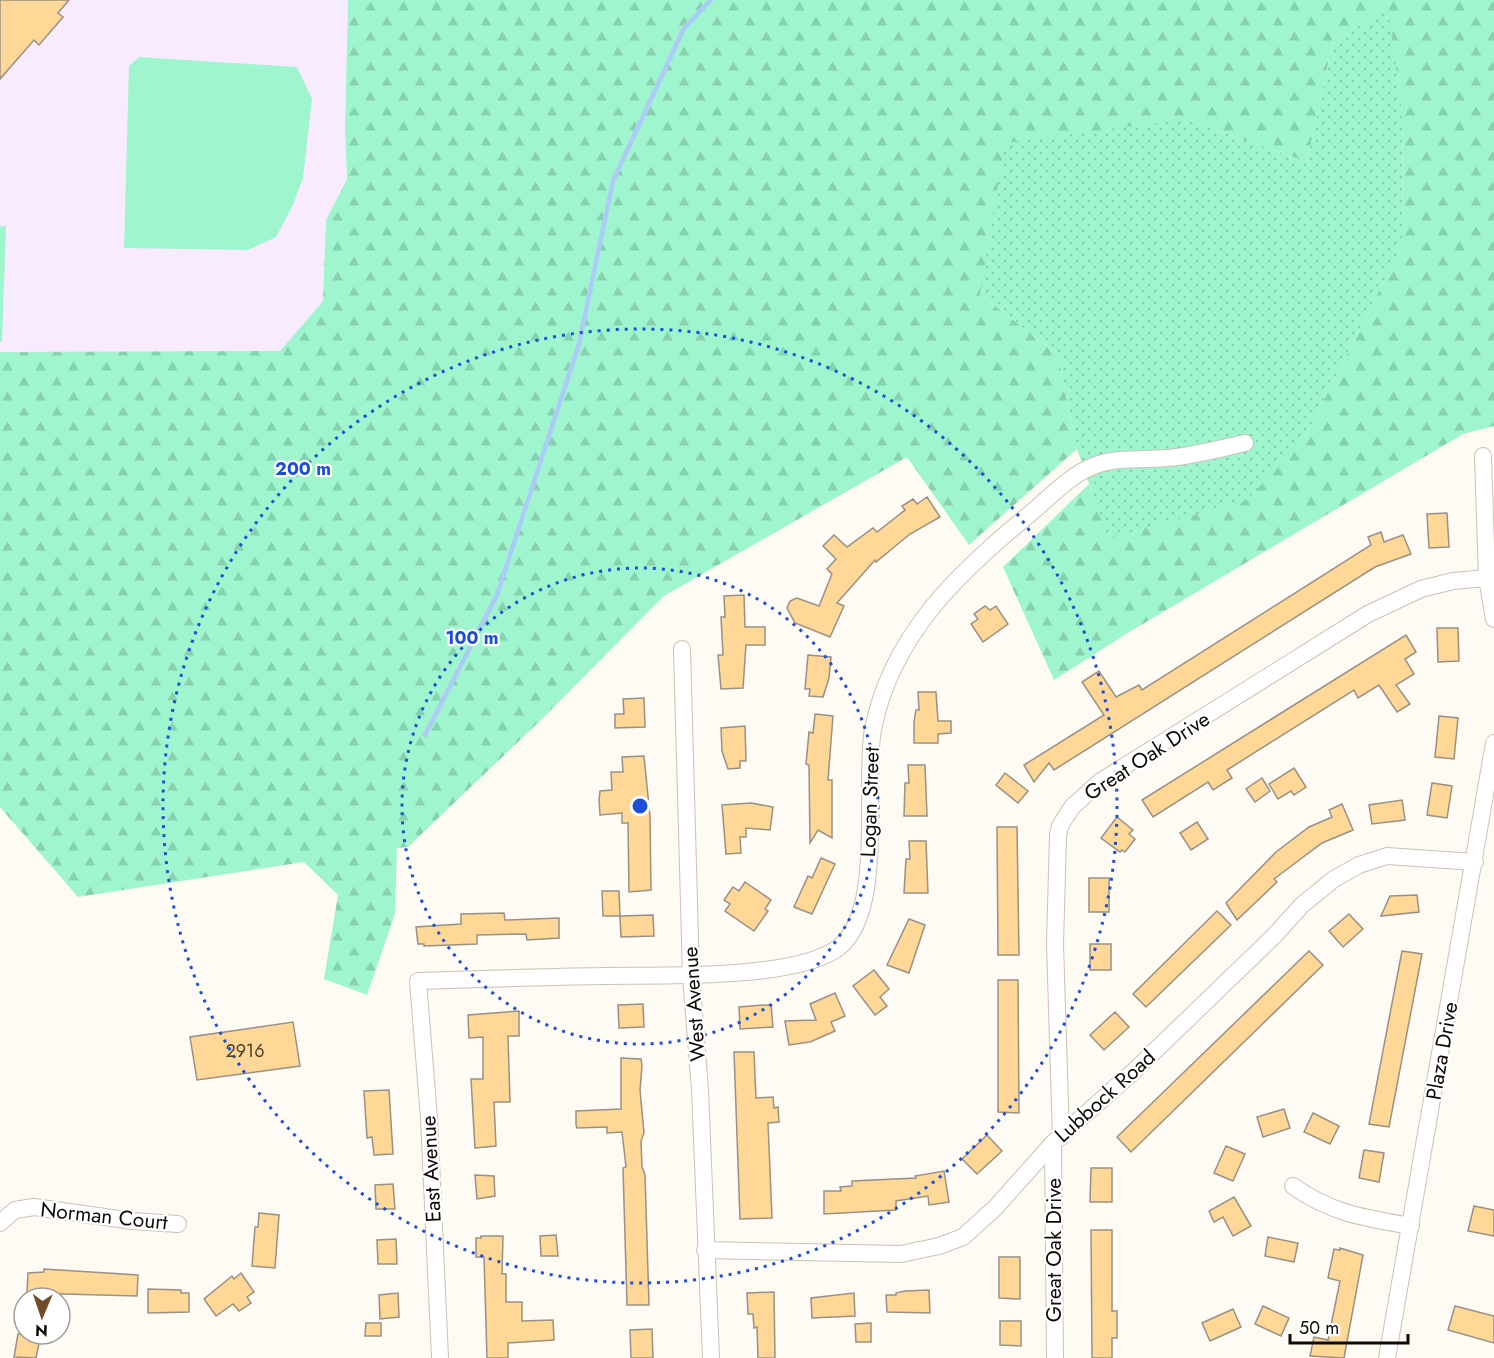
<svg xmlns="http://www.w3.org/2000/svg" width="1494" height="1358" font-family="Jost,sans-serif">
<defs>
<pattern id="forest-firs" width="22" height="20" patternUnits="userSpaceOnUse" patternTransform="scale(1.5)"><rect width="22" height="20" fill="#9ef5ce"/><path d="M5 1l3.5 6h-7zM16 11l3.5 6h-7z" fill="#87d1af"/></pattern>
<pattern id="park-dots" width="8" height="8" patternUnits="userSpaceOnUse" patternTransform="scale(1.5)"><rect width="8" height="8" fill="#9ef5ce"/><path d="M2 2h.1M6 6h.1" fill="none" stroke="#87d1af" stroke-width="1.8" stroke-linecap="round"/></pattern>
</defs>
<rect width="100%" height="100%" fill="#fefaf4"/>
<!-- education -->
<polygon fill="#f9ebfe" points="0,0 348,0 345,129 347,179 326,220 323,301 280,352 0,352"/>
<!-- forest -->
<polygon fill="url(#forest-firs)" points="348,0 1494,0 1494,426 1463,434 1126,634 1054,680 1003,567 1089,484 1109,538 1305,437 1403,244 1402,111 1387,10 1333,41 1307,162 1185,119 980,294 1058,355 1077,449 969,545 907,457 664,596 542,719 408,847 397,848 395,914 367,995 324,979 338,895 304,862 78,897 0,807 0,352 280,351 323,301 326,220 347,179 345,129"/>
<!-- park -->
<polygon fill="url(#park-dots)" points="1388,9 1402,111 1403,244 1305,437 1246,501 1108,538 1077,449 1058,355 980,294 1005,143 1185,119 1307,162 1333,41"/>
<!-- pitch -->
<g fill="#9ef5ce">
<polygon points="139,57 297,67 312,99 303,178 293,205 276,237 248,250 124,248 129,66"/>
<polygon points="0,226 6,226 2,342 0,342"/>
</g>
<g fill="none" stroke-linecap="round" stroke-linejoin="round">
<!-- stream -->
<polyline stroke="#accbf6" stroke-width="4.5" points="425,735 497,595 579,344 613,181 684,28 711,0"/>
</g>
<!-- building -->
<g fill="#ffd797" stroke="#999184" stroke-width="1.5">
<polygon points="0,0 69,0 58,13 63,17 39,45 34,40 0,79"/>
<polygon points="927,497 940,517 910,534 876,562 875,560 837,603 844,606 830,637 795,623 787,608 790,601 797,598 819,606 832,574 827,569 836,559 823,546 834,535 847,547 873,528 877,532 905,510 902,506 913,499 917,504"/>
<polygon points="1447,513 1449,547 1429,548 1427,514"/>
<polygon points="1381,532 1384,542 1403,535 1411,554 1375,567 1054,770 1049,763 1034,782 1024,765 1104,715 1082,682 1099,671 1116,697 1139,685 1142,690 1371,545 1368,537"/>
<polygon points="744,595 745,627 765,627 765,645 746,645 743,688 721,689 718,655 723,655 721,617 725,617 724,596"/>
<polygon points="985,606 990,610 996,606 1008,624 983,642 971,624 978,619 974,614"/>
<polygon points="1437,628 1458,628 1459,661 1438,662"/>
<polygon points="1406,635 1416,652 1405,659 1414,674 1396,685 1410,704 1397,712 1379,685 1358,698 1354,690 1227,770 1232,778 1213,790 1208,782 1153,817 1142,800"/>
<polygon points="808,655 831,657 829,678 823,697 809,696 810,689 805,689"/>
<polygon points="918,692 936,692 938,721 951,721 951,733 938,734 938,743 914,743 914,722 916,710 919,710"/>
<polygon points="644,698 645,727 615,728 615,714 624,714 623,699"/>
<polygon points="815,714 833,716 828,780 832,780 832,838 818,830 810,843 809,765 806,764 809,732 813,733"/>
<polygon points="1439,716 1458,718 1454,759 1435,757"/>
<polygon points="745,726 746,761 740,761 740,768 728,769 722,751 721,728"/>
<polygon points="644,756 650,816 651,890 629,892 628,823 622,823 622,813 600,815 599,800 600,791 612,790 611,772 623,772 622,757"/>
<polygon points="908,765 925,765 927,816 904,816 905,783 909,783"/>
<polygon points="1294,768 1306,787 1294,795 1291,791 1278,799 1269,784"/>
<polygon points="1005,773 1028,791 1018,803 996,785"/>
<polygon points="1262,778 1270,791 1255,802 1246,789"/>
<polygon points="1432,783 1452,786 1447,818 1427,815"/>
<polygon points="1402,800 1405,820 1372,824 1369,805"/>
<polygon points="751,803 773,807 770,830 746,828 746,837 740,837 741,853 726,854 722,805"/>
<polygon points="1342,804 1353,830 1322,843 1274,879 1277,882 1237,920 1226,903 1276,852 1309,827 1332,817 1329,810"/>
<polygon points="1117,817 1133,830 1129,834 1135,839 1125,852 1122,850 1120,852 1101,838"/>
<polygon points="1197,822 1208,839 1191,850 1180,833"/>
<polygon points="997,827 1017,827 1019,955 998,955"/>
<polygon points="909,841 926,841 928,893 904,893 906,859 910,859"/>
<polygon points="821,858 835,864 812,914 794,907 808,876 812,878"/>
<rect x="1089" y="878" width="20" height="34"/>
<polygon points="745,882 771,900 765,909 768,911 754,931 725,911 730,904 724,900 733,887 739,891"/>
<polygon points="602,891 619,891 620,916 603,916"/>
<polygon points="1417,895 1419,912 1381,916 1390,896"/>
<polygon points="1217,911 1231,925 1146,1007 1133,994"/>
<polygon points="504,913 505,920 559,918 559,938 527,940 526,934 477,935 477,944 424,946 424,944 418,944 416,927 461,924 461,914"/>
<polygon points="1349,914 1363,929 1343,947 1329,931"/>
<polygon points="653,915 654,936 621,937 620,916"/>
<polygon points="909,919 925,925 909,973 887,965"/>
<rect x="1090" y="944" width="21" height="26"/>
<polygon points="1309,951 1323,965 1131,1152 1117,1137"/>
<polygon points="1402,951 1422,954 1389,1127 1369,1124"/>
<polygon points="874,970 889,989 880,997 887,1006 875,1015 853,986"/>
<polygon points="998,980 1018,980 1019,1113 998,1112"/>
<polygon points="835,993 845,1016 831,1022 835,1031 810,1042 789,1045 785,1021 816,1020 810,1004"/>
<polygon points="643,1004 644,1027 619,1028 618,1005"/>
<polygon points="763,1005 771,1005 773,1027 740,1029 739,1007"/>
<polygon points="519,1011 519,1036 508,1036 510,1102 494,1102 496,1146 475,1148 471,1079 483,1079 483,1037 469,1038 468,1015"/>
<polygon points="1115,1012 1129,1027 1104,1050 1090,1035"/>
<polygon points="293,1022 300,1066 197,1080 190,1037"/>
<polygon points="734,1052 754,1052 756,1098 773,1097 774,1108 778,1107 779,1122 768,1123 772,1218 740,1219"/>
<polygon points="621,1058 641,1059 642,1066 640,1090 644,1133 641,1141 642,1167 645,1175 649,1305 627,1305 623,1168 626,1167 622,1132 607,1133 607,1127 577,1128 576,1125 576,1111 621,1109"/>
<polygon points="389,1090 393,1154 374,1155 372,1137 367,1138 364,1091"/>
<polygon points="1284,1109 1290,1128 1263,1137 1257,1117"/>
<polygon points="1313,1113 1339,1126 1330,1144 1304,1132"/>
<polygon points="987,1135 1002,1151 977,1174 962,1159"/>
<polygon points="1226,1146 1245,1154 1233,1181 1214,1173"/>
<polygon points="1364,1150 1384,1153 1379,1182 1359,1178"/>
<polygon points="1091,1168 1112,1168 1112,1202 1090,1202"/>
<polygon points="944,1171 949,1202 929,1205 928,1196 896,1201 896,1210 824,1214 824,1191 841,1191 840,1187 852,1186 852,1181 916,1178 915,1176"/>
<polygon points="475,1175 494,1176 495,1196 477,1199"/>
<polygon points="393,1184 395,1209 376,1209 375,1185"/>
<polygon points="1234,1197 1251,1226 1233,1236 1223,1217 1214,1222 1209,1211"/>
<polygon points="1474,1206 1494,1210 1494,1236 1468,1231"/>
<polygon points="259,1213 279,1215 275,1268 252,1266 255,1227 258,1227"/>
<polygon points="1091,1230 1112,1230 1112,1311 1117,1311 1117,1338 1112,1338 1112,1358 1092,1358"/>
<polygon points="556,1235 558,1256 541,1256 540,1236"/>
<polygon points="481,1236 503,1236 502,1274 506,1274 506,1302 522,1302 522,1321 553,1320 554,1340 508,1343 508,1358 487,1358 484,1257 476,1257 476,1238 481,1238"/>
<polygon points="1268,1237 1298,1243 1294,1262 1265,1256"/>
<polygon points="396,1239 397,1264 378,1264 377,1240"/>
<polygon points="1340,1248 1363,1255 1344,1358 1310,1356 1314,1337 1328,1340 1340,1281 1328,1278 1334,1249 1340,1250"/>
<polygon points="999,1257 1020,1257 1020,1299 999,1298"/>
<polygon points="44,1269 138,1275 137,1296 27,1293 28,1273 44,1272"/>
<polygon points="241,1273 254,1292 247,1297 251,1303 239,1311 233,1304 216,1316 204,1299 232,1276 234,1279"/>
<polygon points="148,1289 181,1290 181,1293 189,1293 189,1312 148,1313"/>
<polygon points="929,1290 930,1313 887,1312 886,1295 896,1295 896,1293 905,1291"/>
<polygon points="774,1292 775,1358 758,1358 757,1327 754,1328 753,1314 748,1314 747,1293"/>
<polygon points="398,1293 399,1317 380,1319 379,1295"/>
<polygon points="854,1293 855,1316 812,1318 811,1298"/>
<polygon points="1263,1306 1289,1318 1281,1336 1255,1324"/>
<polygon points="1455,1306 1494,1316 1494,1343 1448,1330"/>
<polygon points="1233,1309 1241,1327 1210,1341 1202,1323"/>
<polygon points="1000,1321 1021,1321 1021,1346 1000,1345"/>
<polygon points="366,1323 381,1323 381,1336 365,1336"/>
<polygon points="871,1323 871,1342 856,1342 855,1324"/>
<polygon points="652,1329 653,1358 631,1358 630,1330"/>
<polygon points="18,1334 41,1334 36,1358 14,1357"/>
</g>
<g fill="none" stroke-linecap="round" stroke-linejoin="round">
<defs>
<g id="minor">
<polyline points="1483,456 1487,578 1494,619"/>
<polyline points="682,649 691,976 700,1090 711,1358"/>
<polyline points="1061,1137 1055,944 1058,835 1060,826 1072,807 1101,781 1368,614 1421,589 1453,581 1487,578"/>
<polyline points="1053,1143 1055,1358"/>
<path d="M1293,1186C1332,1214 1366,1218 1411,1226"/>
<polyline points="0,1223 15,1210 34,1207 133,1221 178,1224"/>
<polyline points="705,1250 901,1254 939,1246 963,1237 996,1207 1053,1143 1134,1071 1275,935 1302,905 1334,879 1359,865 1387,856 1475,862"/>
<path d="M440,1358L429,1118L418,981C480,979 542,977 604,976C660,975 795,980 838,948C886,912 863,784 873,729C892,634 960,571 1031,513C1051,496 1071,474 1096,465C1121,456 1151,461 1177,457C1200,454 1223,448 1245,443"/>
<polyline points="1387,1358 1494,743"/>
</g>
</defs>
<!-- minor casing -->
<use href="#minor" stroke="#cbc2b5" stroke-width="18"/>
<!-- minor -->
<use href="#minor" stroke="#fff" stroke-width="16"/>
</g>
<!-- distance rings -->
<g fill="none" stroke="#1d4ed8" stroke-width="3" stroke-dasharray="3 6">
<circle cx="640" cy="806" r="238"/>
<circle cx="640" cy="806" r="477"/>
</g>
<g text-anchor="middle" stroke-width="4.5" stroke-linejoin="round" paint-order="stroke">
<!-- number labels -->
<g font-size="18" fill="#4a3e2b">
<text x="245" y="1057">2916</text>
</g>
<!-- street labels -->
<g font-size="21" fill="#0e0b07" stroke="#fff">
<text transform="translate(1147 756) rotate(-33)" y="7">Great Oak Drive</text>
<text transform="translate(870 802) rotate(-88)" y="7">Logan Street</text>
<text transform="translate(694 1004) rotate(-94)" y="7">West Avenue</text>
<text transform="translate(1442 1051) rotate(-80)" y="7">Plaza Drive</text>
<text transform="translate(1105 1096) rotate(-42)" y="7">Lubbock Road</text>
<text transform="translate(431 1169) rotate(-93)" y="7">East Avenue</text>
<text transform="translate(104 1216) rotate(6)" y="7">Norman Court</text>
<text transform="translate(1054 1250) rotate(-90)" y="7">Great Oak Drive</text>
</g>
</g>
<circle cx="640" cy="806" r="9" fill="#1d4ed8" stroke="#fff" stroke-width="3"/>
<g font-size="18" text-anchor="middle" font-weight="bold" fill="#1d4ed8" stroke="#fff" stroke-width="4.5" stroke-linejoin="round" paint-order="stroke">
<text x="303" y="475">200 m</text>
<text x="472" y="644">100 m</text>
</g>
<!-- north arrow -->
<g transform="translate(42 1316) rotate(182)"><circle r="28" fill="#ffffff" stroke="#9f9d9c" stroke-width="1.5"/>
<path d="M0-4.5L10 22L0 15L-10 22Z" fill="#714d27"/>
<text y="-9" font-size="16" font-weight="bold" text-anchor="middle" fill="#0e0b07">N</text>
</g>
<!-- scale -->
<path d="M1290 1334v9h118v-9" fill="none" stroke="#0e0b07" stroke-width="3"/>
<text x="1299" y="1334" font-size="18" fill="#0e0b07" stroke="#ffffff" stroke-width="4.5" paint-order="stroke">50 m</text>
</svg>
